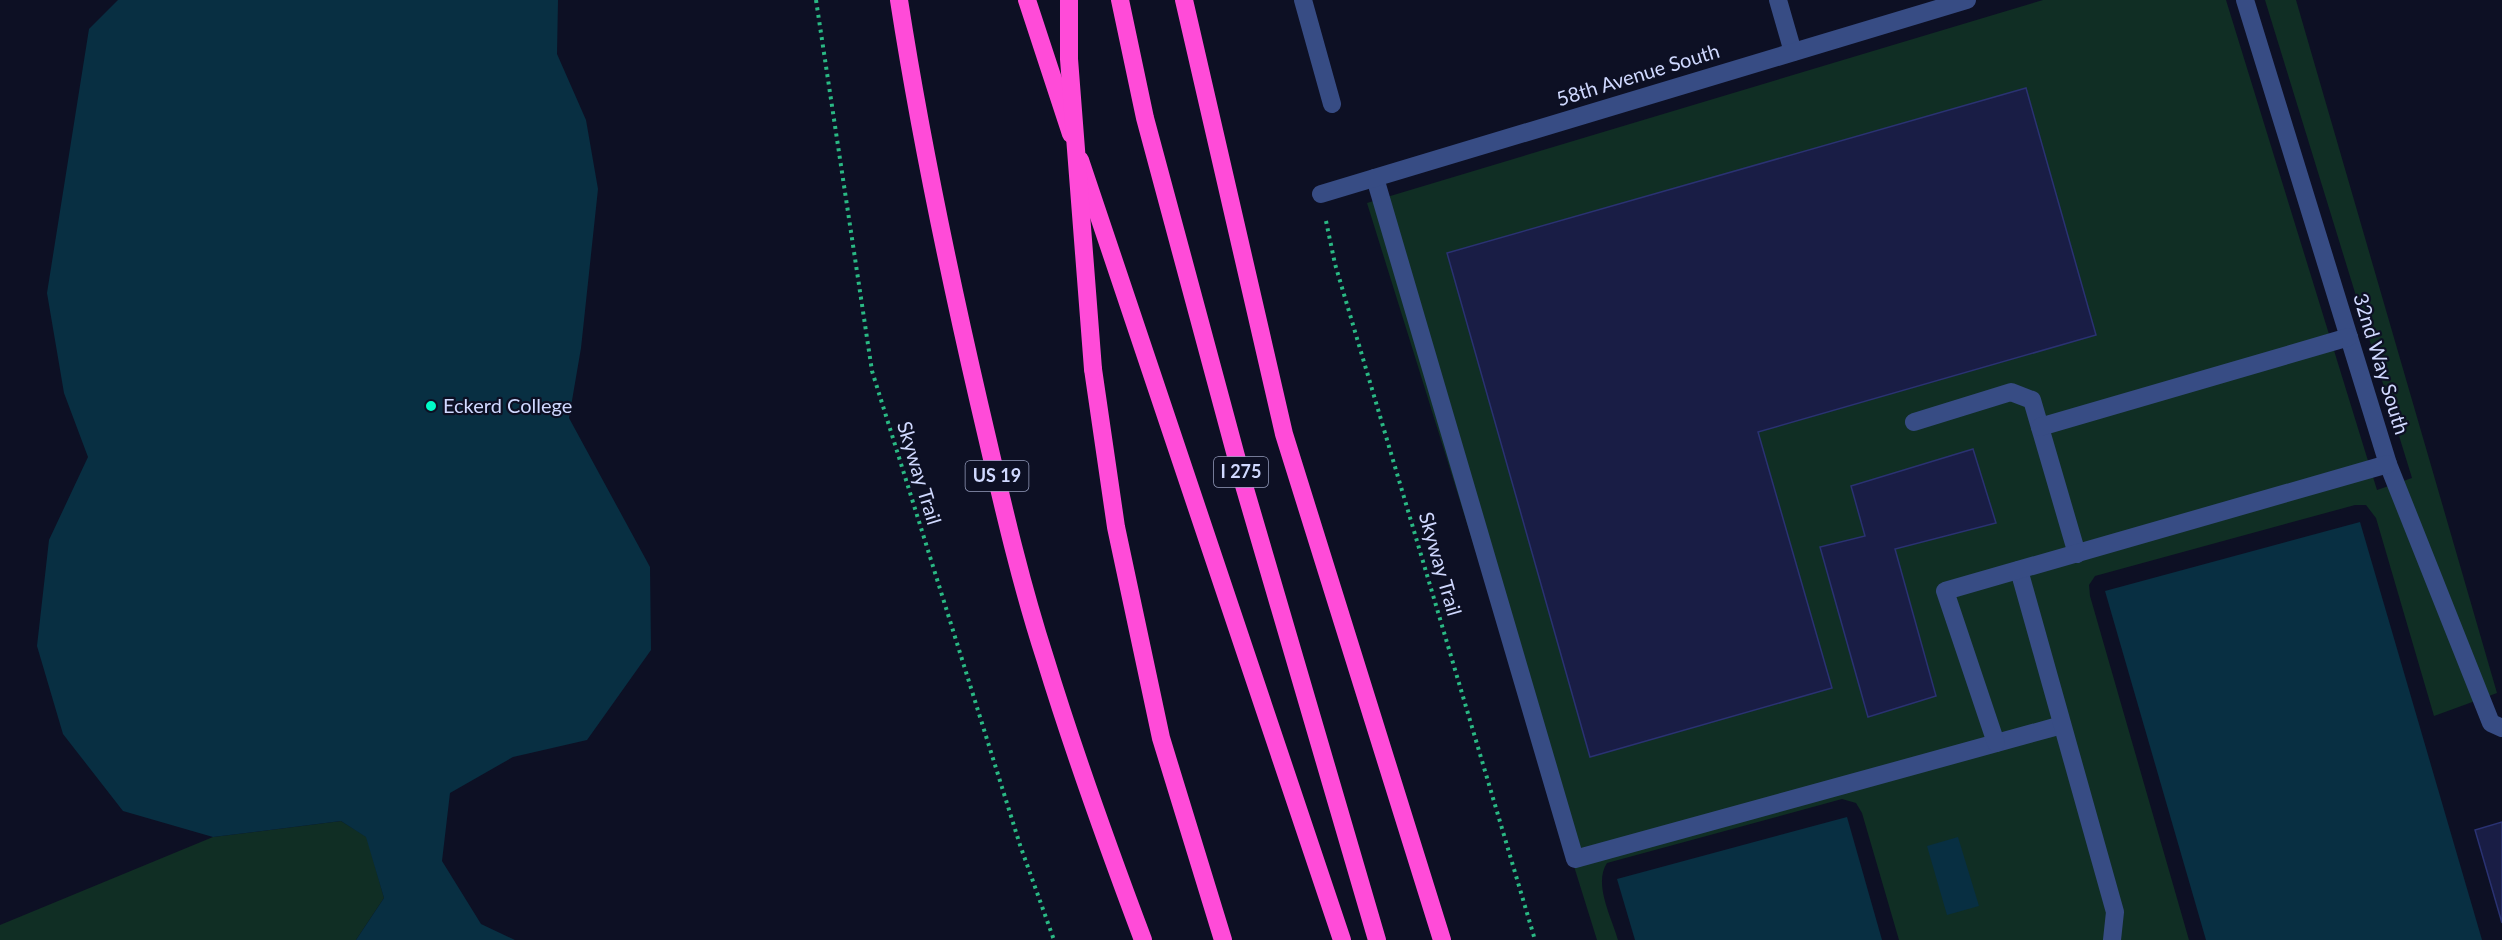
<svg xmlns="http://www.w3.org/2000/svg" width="2502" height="940" font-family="Lato,sans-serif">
<rect width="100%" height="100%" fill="#0d1024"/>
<!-- green -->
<g fill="#102e24">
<path d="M2043,0H2226L2377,490L2412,478L2265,0H2296L2497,693L2434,716L2376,518L2366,505H2355L2095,576L2089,585L2090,596L2189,940H1899L1862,813L1856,803L1842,799L1607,863C1593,884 1612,918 1618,940H1597L1367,203Z"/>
<polygon points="341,821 367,837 384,898 356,940 0,940 0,925 213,837"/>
</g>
<!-- water -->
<g fill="#082f42">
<polygon points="118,0 558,0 557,54 586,120 598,189 581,348 569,418 650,567 651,650 587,740 513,757 450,793 442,861 481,924 515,940 356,940 384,898 366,837 341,821 213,837 123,811 63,734 37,646 49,540 88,457 64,393 47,293 89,29"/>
<polygon points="2360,522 2482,940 2206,940 2105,591"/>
<polygon points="1847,817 1882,940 1635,940 1617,879"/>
<polygon points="1958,837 1979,906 1947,915 1927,846"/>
</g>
<!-- building -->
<g fill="#191d45" stroke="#2a3272" stroke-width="1.5">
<polygon points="2026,88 2096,335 1758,432 1832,688 1590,757 1447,253"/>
<polygon points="1973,449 1996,523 1895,549 1936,696 1868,717 1820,547 1865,536 1851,486"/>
<polygon points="2502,822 2502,923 2475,830"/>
</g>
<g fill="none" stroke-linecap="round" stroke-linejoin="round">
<!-- path -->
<g stroke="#2ab984" stroke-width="4" stroke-dasharray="3 4.5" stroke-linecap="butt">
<polyline points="816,0 872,371 1020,845 1054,940"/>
<polyline points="1326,221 1335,264 1535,940"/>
</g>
<!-- minor -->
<g stroke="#374c84" stroke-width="18">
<polyline points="1303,0 1332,104"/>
<polyline points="1778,0 1793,52"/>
<polyline points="2245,0 2388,464 2491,723 2502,728"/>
<polyline points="1375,178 1575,859 2062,725"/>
<polyline points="1321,194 1967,0"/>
<polyline points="1914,422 2011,392 2032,400 2077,554"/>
<polyline points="2040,427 2349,337"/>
<polyline points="2019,570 2115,912 2112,940"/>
<polyline points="1996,743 1945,591 2388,464"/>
</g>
<!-- highway -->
<g stroke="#ff4bd8" stroke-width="18">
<path d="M899,0C920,135 948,269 979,403C999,488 1018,575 1045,658C1074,753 1108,847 1143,940"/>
<polyline points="1027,0 1071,134"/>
<polyline points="1120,0 1145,118 1243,482 1377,940"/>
<polyline points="1184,0 1284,434 1442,940"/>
<polyline points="1080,160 1342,940"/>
<polyline points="1093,369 1116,527 1161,738 1223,940"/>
</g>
<!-- highway-bridge -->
<polyline stroke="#ff4bd8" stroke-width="18" points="1069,0 1069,59 1093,369"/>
</g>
<!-- markers -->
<circle fill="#00fbc7" stroke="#0d1024" stroke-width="2" cx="431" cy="406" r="6"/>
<g text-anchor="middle" stroke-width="4.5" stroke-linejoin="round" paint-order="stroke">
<!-- shield labels -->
<g fill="#0d1024" stroke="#969dbd" stroke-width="1.5">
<rect x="1214" y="457" width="54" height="30" rx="4.5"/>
<rect x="965.5" y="461" width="63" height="30" rx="4.5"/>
</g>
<g font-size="18" font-weight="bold" fill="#d0d9ff">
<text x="1241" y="478">I 275</text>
<text x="997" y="482">US 19</text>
</g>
<!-- street labels -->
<g font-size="20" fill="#d0d9ff" stroke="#0d1024">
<text transform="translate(1638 75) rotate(-17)" y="7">58th Avenue South</text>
<text transform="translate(2381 364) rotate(73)" y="7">32nd Way South</text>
<text transform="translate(919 473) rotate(73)" y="7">Skyway Trail</text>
<text transform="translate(1440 564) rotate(74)" y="7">Skyway Trail</text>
</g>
<!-- poi labels -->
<g font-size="20" fill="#d0d9ff" stroke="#0d1024" text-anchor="start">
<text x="443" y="413">Eckerd College</text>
</g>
</g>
</svg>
